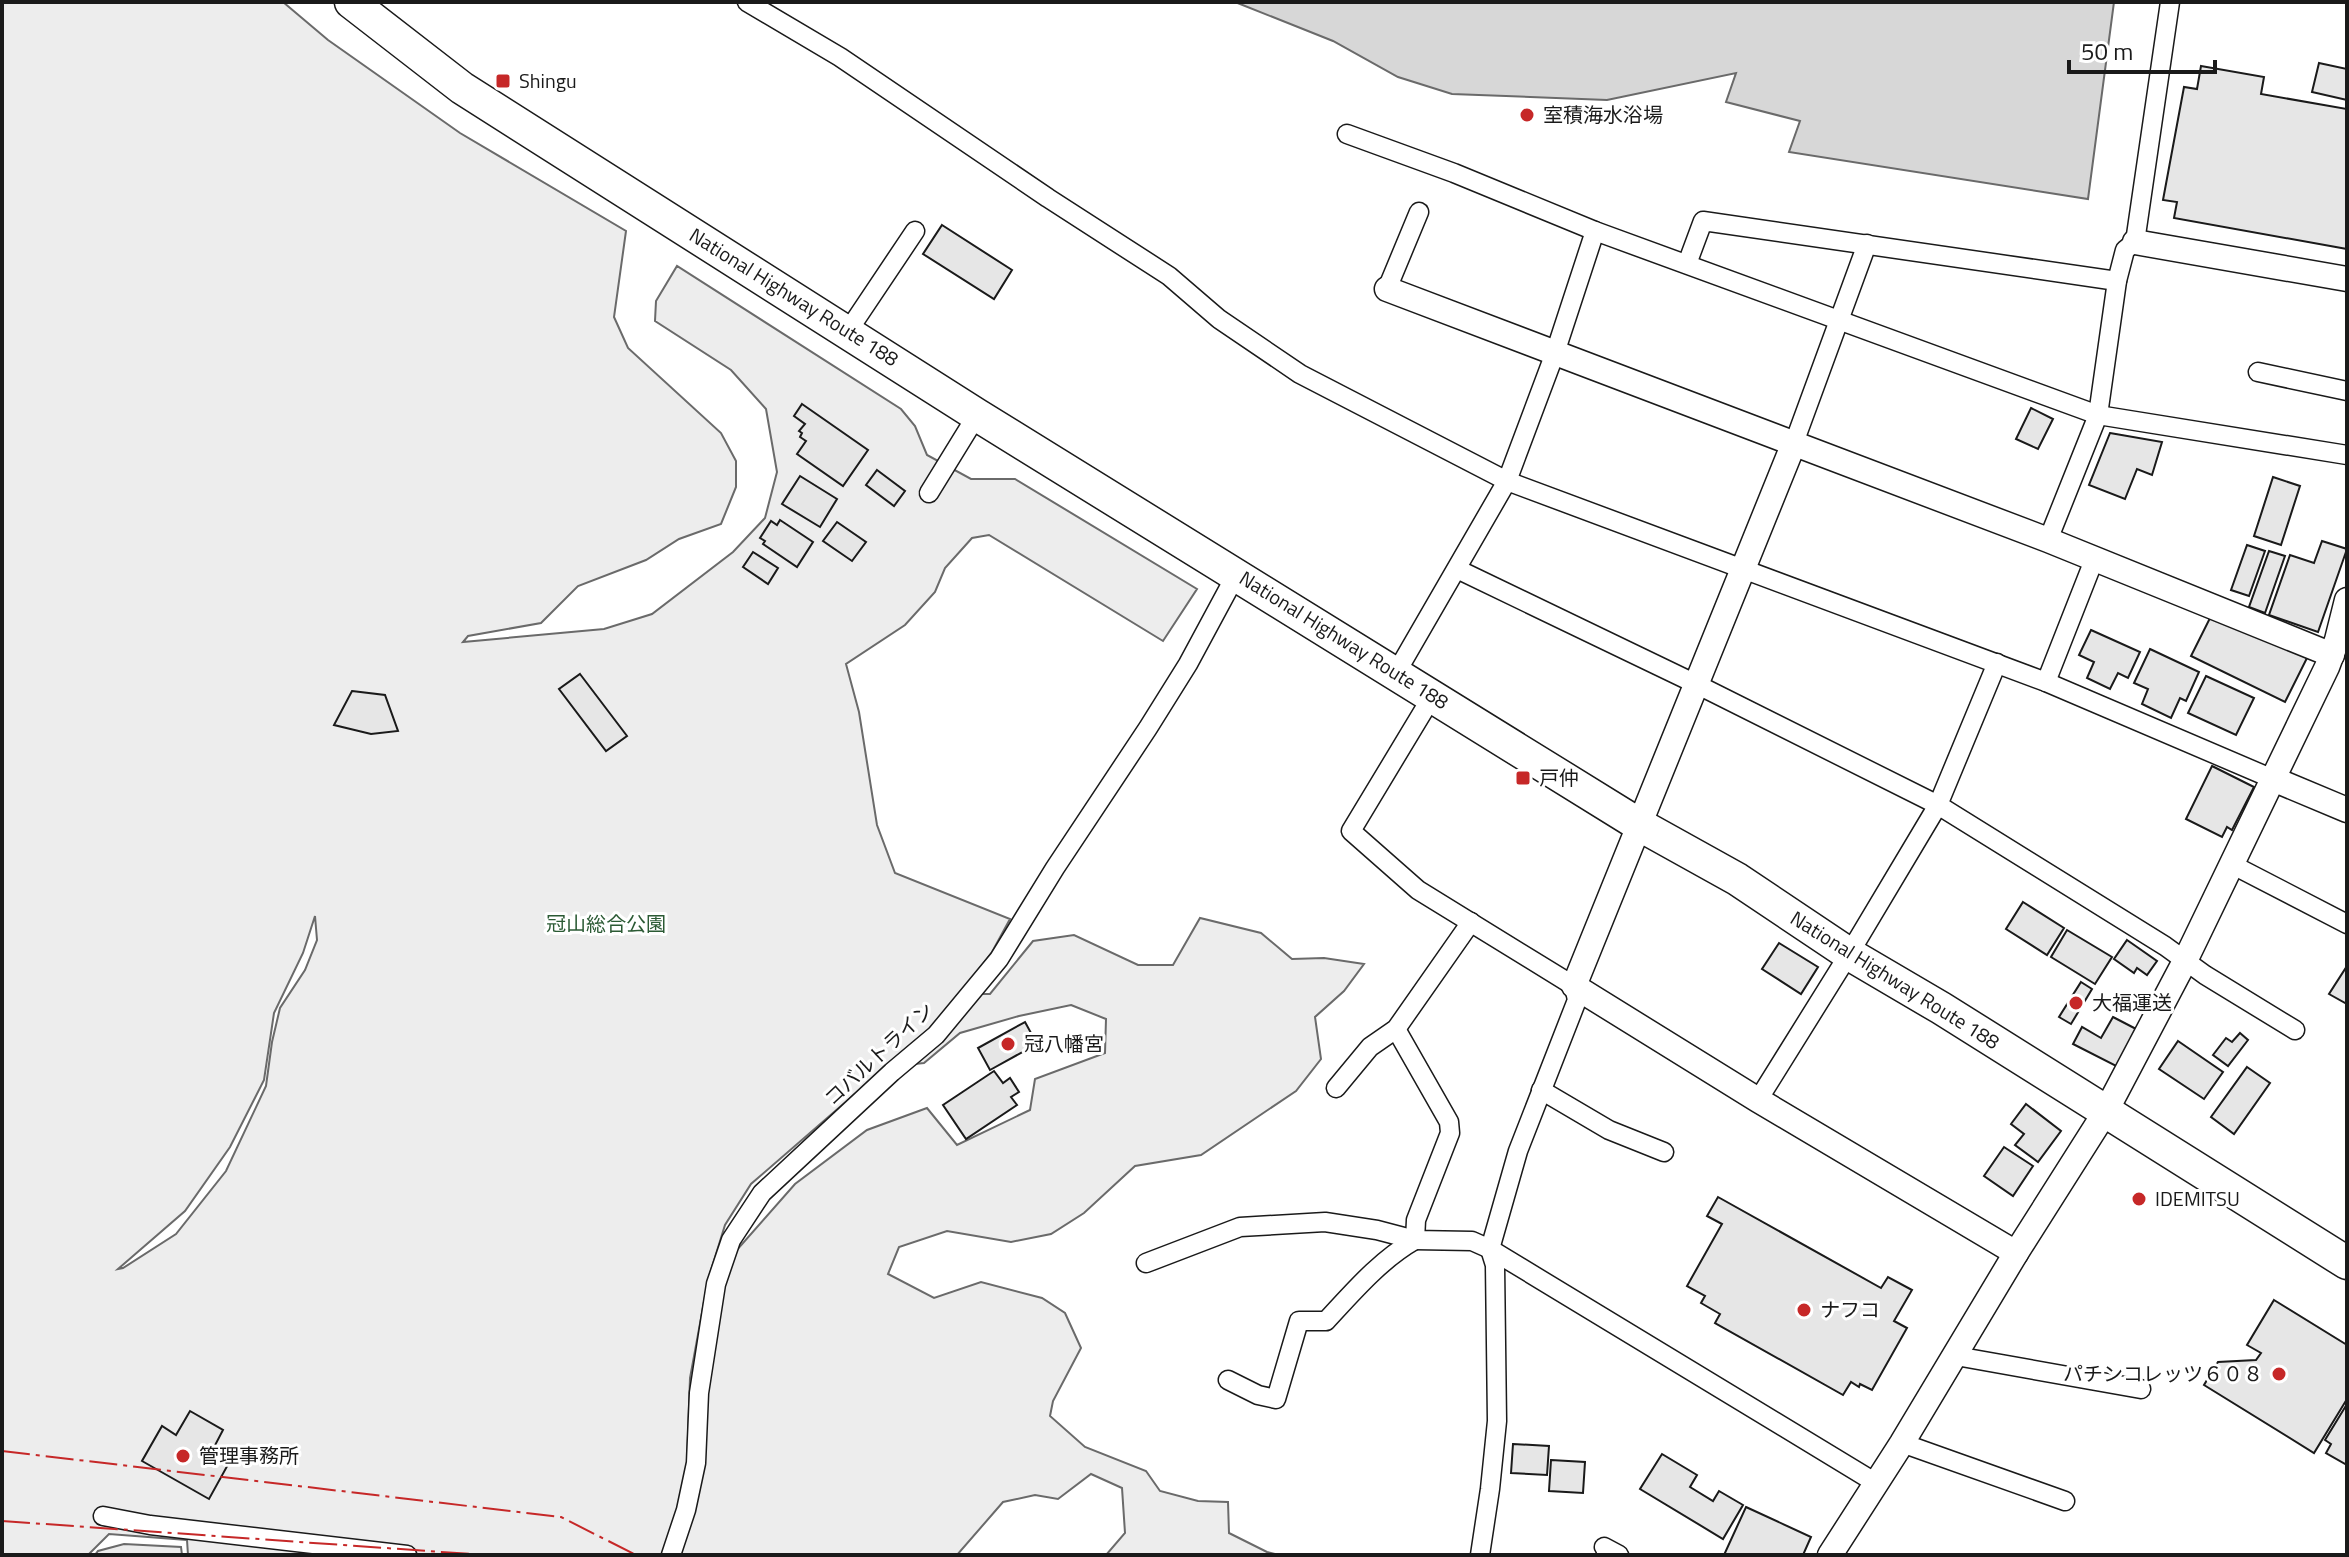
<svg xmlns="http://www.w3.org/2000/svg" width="2349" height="1557" font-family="'Titillium Web','Noto Sans JP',sans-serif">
<rect width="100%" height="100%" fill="#fff"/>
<!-- built -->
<g fill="#ededed" stroke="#6a6a6a" stroke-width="2" fill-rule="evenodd">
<path d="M2,2H283L328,40L460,133L626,231L614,317L628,348L721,433L736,461V487L721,524L679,539L646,560L578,586L541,623L468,636L463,642L604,629L652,614L733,552L765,518L777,472L766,409L731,370L655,321L656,301L677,266L901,409L915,426L927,455L971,479H1015L1197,589L1163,641L989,535L972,538L945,568L935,592L905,625L846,664L859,712L877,825L895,873L1010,919L992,952L960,994H990L1033,941L1074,935L1138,965H1173L1200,918L1261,933L1292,959L1324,958L1364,964L1344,991L1315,1017L1321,1059L1296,1091L1201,1155L1135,1166L1084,1213L1051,1234L1011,1242L947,1231L899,1247L888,1274L934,1298L981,1282L1042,1298L1065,1313L1081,1348L1053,1401L1050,1416L1085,1447L1146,1471L1160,1491L1198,1501L1228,1502L1229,1533L1267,1552L1279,1555H1106L1125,1533L1122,1488L1091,1474L1058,1499L1035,1495L1003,1502L957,1555H188L187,1540L109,1534L88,1555H2ZM315,916L317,940L305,970L280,1008L272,1042L266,1086L226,1171L176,1234L123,1268L118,1269L185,1211L230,1147L264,1080L274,1013L303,953ZM1071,1005L1106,1019L1105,1053L1035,1079L1030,1110L957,1145L927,1108L867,1130L795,1184L728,1260L687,1463L690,1378L708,1280L725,1225L751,1184L886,1067L924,1063L960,1033L1019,1016Z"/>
<polygon points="124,1544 181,1547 182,1555 95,1555 98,1551"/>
</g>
<!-- water -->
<polygon fill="#d7d7d7" stroke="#6a6a6a" stroke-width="2" points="1235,2 2114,2 2088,199 1789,152 1800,121 1726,102 1736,73 1607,100 1452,94 1398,77 1333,41"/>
<!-- building -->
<g fill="#e6e6e6" stroke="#1a1a1a" stroke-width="2">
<polygon points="2319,63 2347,69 2347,100 2312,92"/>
<polygon points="2201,66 2264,77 2261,94 2347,109 2347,249 2174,218 2177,202 2163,200 2184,87 2197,89"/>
<polygon points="942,225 1012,270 994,299 923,254"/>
<polygon points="802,404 868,450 843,486 797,454 806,441 800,437 802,433 799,431 805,424 794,416"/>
<polygon points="2031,408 2053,419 2038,449 2016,439"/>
<polygon points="2110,433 2162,442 2152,475 2137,469 2125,499 2089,485"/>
<polygon points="877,470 905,491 894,506 866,485"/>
<polygon points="800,476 837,499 820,527 782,504"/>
<polygon points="2273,477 2300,486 2281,545 2254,536"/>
<polygon points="780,520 813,542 797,567 763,544 765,541 760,538 771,521 777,525"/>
<polygon points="837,522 866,542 852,561 823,541"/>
<polygon points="2322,541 2347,549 2318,632 2269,615 2290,555 2314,563"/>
<polygon points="2247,545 2265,551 2249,596 2231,590"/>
<polygon points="2269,551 2285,556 2265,613 2249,607"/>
<polygon points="753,552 778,568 768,584 743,567"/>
<polygon points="2213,612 2307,658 2285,702 2191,656"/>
<polygon points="2091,630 2140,652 2128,678 2118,673 2110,689 2087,678 2094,662 2079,655"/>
<polygon points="2150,649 2199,672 2186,701 2180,698 2171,718 2142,704 2148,689 2134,683"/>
<polygon points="580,674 627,736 606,751 559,689"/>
<polygon points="2206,676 2254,698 2236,735 2188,713"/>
<polygon points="352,691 385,695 398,731 371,734 334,725"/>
<polygon points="2212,766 2254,787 2232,830 2227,827 2222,837 2186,819"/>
<polygon points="2023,902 2064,928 2047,955 2006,929"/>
<polygon points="2067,930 2112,957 2095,984 2051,957"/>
<polygon points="2127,940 2157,961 2147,975 2137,968 2134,973 2114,959"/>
<polygon points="1779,943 1818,967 1801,994 1762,969"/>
<polygon points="2347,966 2347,1004 2329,994"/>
<polygon points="2081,982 2092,989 2071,1024 2059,1017"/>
<polygon points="2113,1017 2140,1031 2120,1068 2073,1044 2082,1027 2101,1038"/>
<polygon points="1025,1022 1037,1044 990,1070 978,1048"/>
<polygon points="2240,1033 2248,1040 2228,1066 2213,1055 2226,1038 2232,1042"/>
<polygon points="2178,1041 2223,1072 2204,1099 2159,1069"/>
<polygon points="2247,1067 2270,1083 2234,1134 2211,1117"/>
<polygon points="994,1071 1003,1083 1010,1078 1019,1092 1011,1097 1017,1105 966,1139 943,1105"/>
<polygon points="2026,1104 2061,1131 2038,1162 2015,1145 2024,1134 2011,1124"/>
<polygon points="2004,1147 2033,1166 2013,1196 1984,1176"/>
<polygon points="1718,1197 1881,1288 1888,1277 1912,1290 1894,1321 1907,1328 1872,1390 1860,1384 1859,1387 1851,1382 1843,1395 1715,1323 1720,1314 1701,1303 1705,1296 1687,1286 1722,1224 1707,1216"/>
<polygon points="2274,1300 2347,1345 2347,1399 2314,1453 2204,1385 2218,1362 2256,1360 2261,1353 2247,1345"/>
<polygon points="2347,1404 2347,1465 2326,1453 2331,1444 2325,1440"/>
<polygon points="190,1411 223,1430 212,1451 230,1461 209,1499 142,1461 162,1426 176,1435"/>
<polygon points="1513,1444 1549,1446 1547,1475 1511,1473"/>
<polygon points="1662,1454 1697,1475 1690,1487 1713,1501 1719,1491 1743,1505 1723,1539 1640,1489"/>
<polygon points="1551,1460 1585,1462 1583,1493 1549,1491"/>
<polygon points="1746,1507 1811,1537 1803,1555 1724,1555"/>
</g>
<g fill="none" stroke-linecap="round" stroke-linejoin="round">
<defs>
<g id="street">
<polyline points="747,2 840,57 1048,198 1169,276 1219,319 1300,374 1507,481 2046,682 2273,779"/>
<polyline points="1347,134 1454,173 1595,231 2098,415 2347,455"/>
<polyline points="1687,264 1703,221 2117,281"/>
<polyline points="1387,289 1419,212"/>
<polyline points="848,331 915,231"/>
<polyline points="2258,372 2347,391"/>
<polyline points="1794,443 1867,244"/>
<polyline points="929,493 977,415"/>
<polyline points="2048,540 2098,415 2117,281 2125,250 2135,242 2170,2"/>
<polyline points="1457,569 1696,684 1938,805 2165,946 2205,975 2295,1030"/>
<polyline points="1396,673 1507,481 1555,353 1595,231"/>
<polyline points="2046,682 2094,560"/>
<polyline points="1433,695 1351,831 1418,890 1574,986 1577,1000 1518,1151 1490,1249 1495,1265 1497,1421 1490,1489 1480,1555"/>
<polyline points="2231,864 2347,924"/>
<polyline points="1336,1088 1370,1047 1396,1029 1471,922"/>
<polyline points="1541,1090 1609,1130 1664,1152"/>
<polyline points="1758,1100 1849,954 1938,805 1997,663"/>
<polyline points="1146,1263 1240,1227 1325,1222 1377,1230 1415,1240 1472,1241 1490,1249 1876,1483"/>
<polyline points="1956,1356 2141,1389"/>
<path d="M1228,1380L1258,1395L1276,1399L1299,1321H1326C1353,1292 1380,1260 1415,1240L1416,1220L1450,1133L1449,1122L1396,1029"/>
<polyline points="1902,1443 2065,1501"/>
<polyline points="103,1516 150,1525 407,1555"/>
<polyline points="1604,1547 1619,1555"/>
<polyline points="671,1555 686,1510 696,1463 699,1393 716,1284 731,1240 762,1193 892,1072 936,1035 999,959 1055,868 1148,728 1188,664 1237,573"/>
</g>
<g id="secondary">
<polyline points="2135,242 2347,279"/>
<polyline points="1387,289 2048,540 2332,655"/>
<polyline points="1794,443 1574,986 1758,1100 2016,1253"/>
<polyline points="2273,779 2347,810"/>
<polyline points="1830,1555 1902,1443 2016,1253 2106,1111 2185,961 2327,667 2337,640 2347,600"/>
</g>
<polyline id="highway" points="351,2 462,88 977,415 1638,824 1737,879 1849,954 1941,1008 2347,1263"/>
</defs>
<!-- street casing -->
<use href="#street" stroke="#1a1a1a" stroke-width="21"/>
<!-- secondary casing -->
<use href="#secondary" stroke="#1a1a1a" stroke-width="27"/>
<!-- highway casing -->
<use href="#highway" stroke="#1a1a1a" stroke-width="35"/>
<!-- street -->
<use href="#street" stroke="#fff" stroke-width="18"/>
<!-- secondary -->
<use href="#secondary" stroke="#fff" stroke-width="24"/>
<!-- highway -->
<use href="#highway" stroke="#fff" stroke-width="32"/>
<!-- power -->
<g stroke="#c62828" stroke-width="2" stroke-dasharray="28 6 4 6" stroke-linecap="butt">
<polyline points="2,1451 561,1517 636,1555"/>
<polyline points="2,1521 485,1555"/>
</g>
</g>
<!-- markers -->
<g fill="#c62828" stroke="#fff" stroke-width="3">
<rect x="495" y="73" width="16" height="16" rx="4"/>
<circle cx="1527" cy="115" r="8"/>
<rect x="1515" y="770" width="16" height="16" rx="4"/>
<circle cx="2076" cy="1003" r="8"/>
<circle cx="1008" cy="1044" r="8"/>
<circle cx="2139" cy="1199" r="8"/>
<circle cx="1804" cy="1310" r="8"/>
<circle cx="2279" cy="1374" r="8"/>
<circle cx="183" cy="1456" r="8"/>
</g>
<g text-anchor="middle" stroke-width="6" stroke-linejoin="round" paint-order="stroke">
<!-- poi labels -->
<g font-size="20" fill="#1a1a1a" stroke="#fff" text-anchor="start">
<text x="519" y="88">Shingu</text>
<text x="1543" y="122">室積海水浴場</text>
<text x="1539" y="785">戸仲</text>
<text x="2092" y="1010">大福運送</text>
<text x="1024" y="1051">冠八幡宮</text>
<text x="2155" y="1206">IDEMITSU</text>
<text x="1820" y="1317">ナフコ</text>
<text x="2263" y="1381" text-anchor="end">パチンコレッツ６０８</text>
<text x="199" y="1463">管理事務所</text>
</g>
<!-- street labels -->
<g font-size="20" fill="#1a1a1a" stroke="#fff">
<text transform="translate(794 297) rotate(32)" y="7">National Highway Route 188</text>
<text transform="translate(1344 640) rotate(32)" y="7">National Highway Route 188</text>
<text transform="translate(1895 980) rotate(32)" y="7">National Highway Route 188</text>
<text transform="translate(879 1054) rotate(-43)" y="7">コバルトライン</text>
</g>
<!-- park labels -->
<g font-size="20" fill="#2b5a34" stroke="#fff">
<text x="606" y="931">冠山総合公園</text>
</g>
</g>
<!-- border -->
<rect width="2349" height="1557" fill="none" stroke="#1a1a1a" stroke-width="8"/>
<!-- scale -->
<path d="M2069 60v12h146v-12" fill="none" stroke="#1a1a1a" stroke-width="4"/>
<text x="2081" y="60" font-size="24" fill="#1a1a1a" stroke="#ffffff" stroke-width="6" paint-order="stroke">50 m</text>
</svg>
